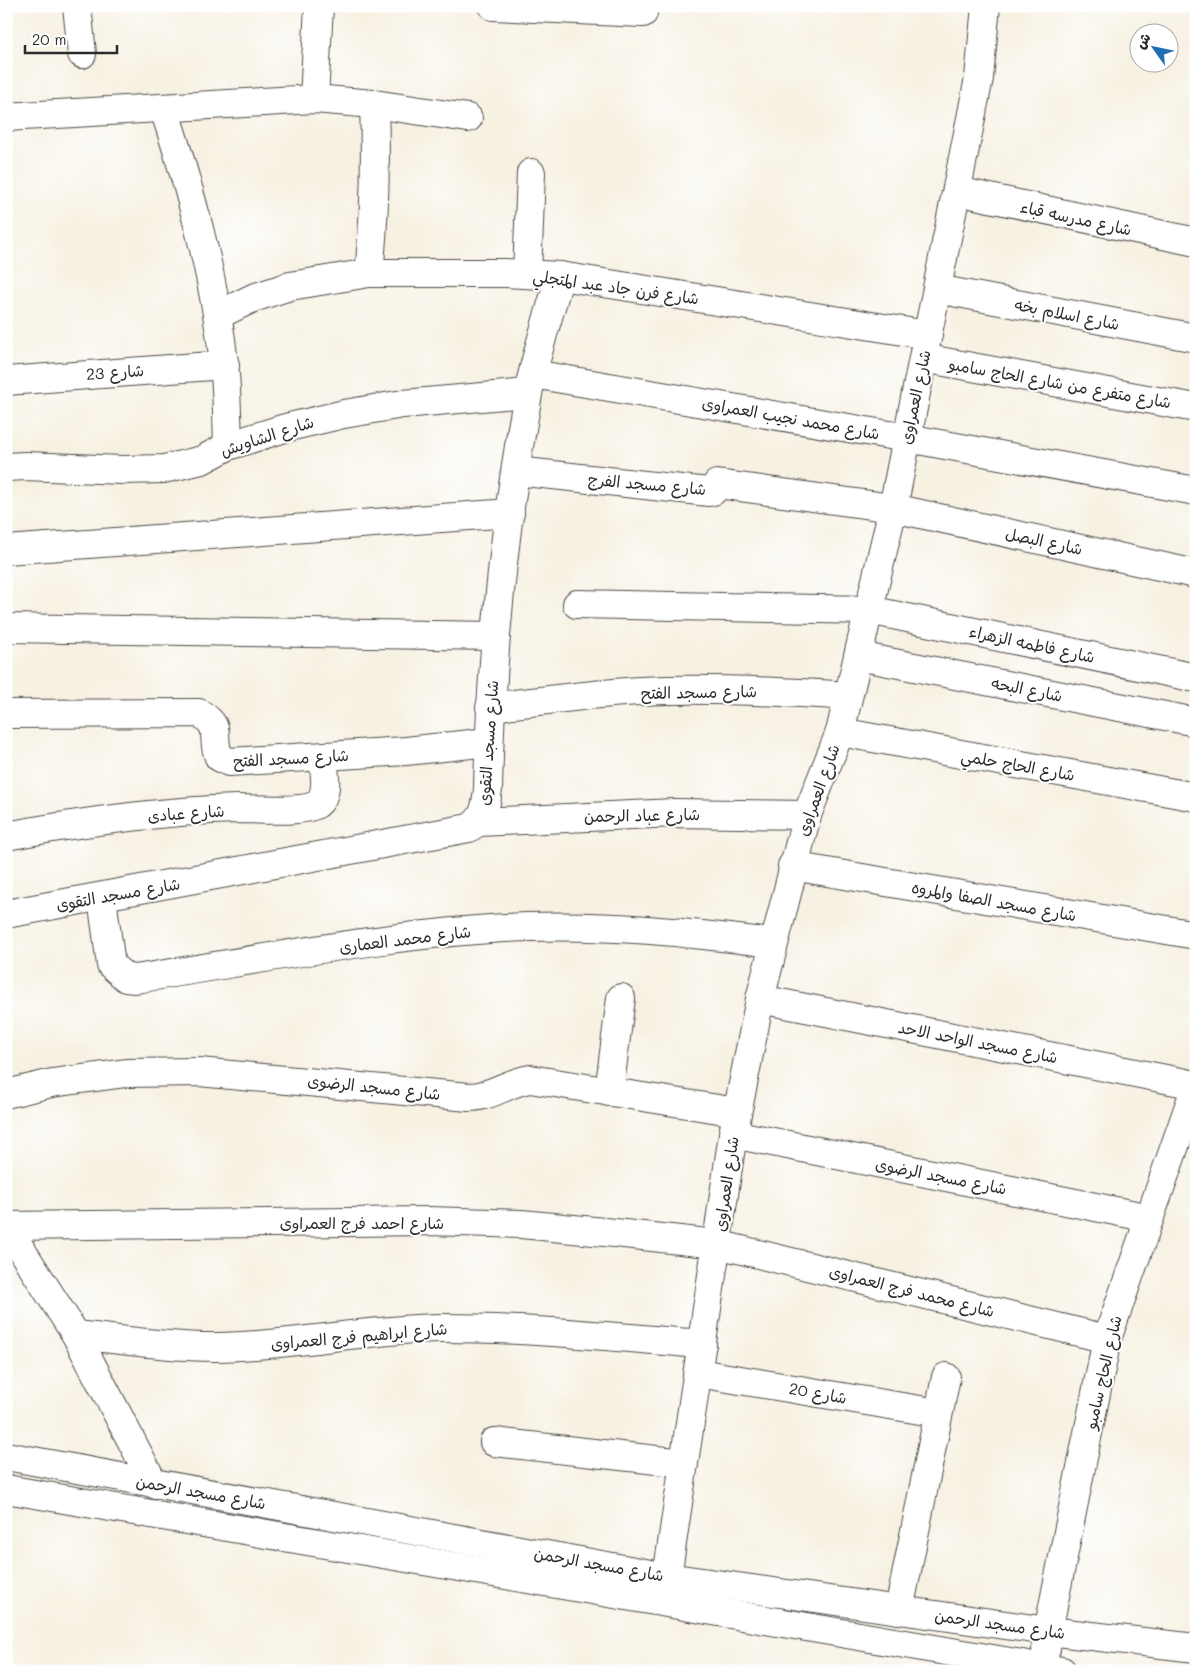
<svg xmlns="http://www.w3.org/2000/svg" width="1202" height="1677" font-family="Mali,'Playpen Sans Arabic',sans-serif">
<rect width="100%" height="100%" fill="#fff"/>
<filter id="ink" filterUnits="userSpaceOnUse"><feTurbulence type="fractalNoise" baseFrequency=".02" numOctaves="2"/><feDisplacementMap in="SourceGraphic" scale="10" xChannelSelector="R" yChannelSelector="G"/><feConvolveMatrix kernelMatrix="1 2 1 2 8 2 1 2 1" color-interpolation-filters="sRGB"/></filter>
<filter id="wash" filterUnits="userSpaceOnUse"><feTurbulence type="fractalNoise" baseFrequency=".0096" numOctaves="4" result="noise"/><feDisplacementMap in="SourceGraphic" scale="20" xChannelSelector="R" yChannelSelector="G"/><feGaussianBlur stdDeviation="1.12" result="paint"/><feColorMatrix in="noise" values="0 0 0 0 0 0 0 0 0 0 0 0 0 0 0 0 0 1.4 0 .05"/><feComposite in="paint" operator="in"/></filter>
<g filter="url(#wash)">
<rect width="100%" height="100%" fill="#f7f1e2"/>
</g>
<g filter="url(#ink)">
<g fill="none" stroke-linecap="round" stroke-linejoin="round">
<defs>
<g id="street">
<polyline points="77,6 82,54"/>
<polyline points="493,6 643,13"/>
<polyline points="314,99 319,6"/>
<path d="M164,109C191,192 214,275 224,363C227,390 227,418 228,446"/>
<polyline points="6,117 314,99 374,104 468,118"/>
<polyline points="957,191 1196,242"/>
<path d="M369,273C375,216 376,161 374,104"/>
<polyline points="527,274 531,173"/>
<polyline points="937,289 1196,338"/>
<polyline points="218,315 253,298 290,286 369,273 505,273 560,276 928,335"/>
<polyline points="923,358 1196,408"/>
<polyline points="533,374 907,438 1196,491"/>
<polyline points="6,381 225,365"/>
<polyline points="6,467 26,466 122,470 164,469 202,460 228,446 285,428 344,414 403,404 528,393"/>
<polyline points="516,471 709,492 713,491 717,484 893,508 1196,574"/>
<polyline points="6,550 510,513"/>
<polyline points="577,604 869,610 1196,678"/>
<polyline points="6,628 495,636"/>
<polyline points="858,656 1196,722"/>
<path d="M490,707C550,700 609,691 669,690C729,689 789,692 848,696"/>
<path d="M6,714L199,713C224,727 210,737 219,757L229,762L406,751L489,742"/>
<polyline points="840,732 1196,797"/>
<polyline points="478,822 675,813 807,815"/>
<path d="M6,836C82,822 160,811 237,809C255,809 304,813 317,804C330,794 324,772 323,758"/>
<polyline points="792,866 1196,935"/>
<path d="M102,898L111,965L126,978L135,979C265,959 396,932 528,927C610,924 691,933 772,943"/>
<path d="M6,914L469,828C485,819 486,806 488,789C491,656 504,524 528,394C536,354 549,315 560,276"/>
<polyline points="760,999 1196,1085"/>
<polyline points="609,1092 621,998"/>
<path d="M6,1094L52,1083L126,1073L199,1072L469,1097C492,1097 508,1082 530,1079L737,1112"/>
<polyline points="733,1134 1150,1218"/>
<polyline points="6,1226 428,1221 521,1224 615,1233 717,1244 1107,1339"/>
<polyline points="6,1226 76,1335 154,1484"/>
<path d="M76,1335C123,1340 169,1347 216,1347C291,1346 366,1329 442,1328C529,1328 615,1337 702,1344"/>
<polyline points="698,1373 938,1413"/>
<polyline points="494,1442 684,1463"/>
<polyline points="6,1456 667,1577 1048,1631 1196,1648"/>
<polyline points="6,1489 1062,1671"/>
<polyline points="667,1577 733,1134 760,999 807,815 840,732 858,656 893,508 979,78 986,6"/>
<polyline points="899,1610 946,1377"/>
<polyline points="1046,1649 1048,1631 1107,1339 1196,1086"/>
</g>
</defs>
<!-- street casing -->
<use href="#street" stroke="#4a4946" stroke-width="30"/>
<!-- street -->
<use href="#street" stroke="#fff" stroke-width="28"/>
</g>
</g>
<g text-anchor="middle" stroke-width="4" stroke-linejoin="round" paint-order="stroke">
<!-- street labels -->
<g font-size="16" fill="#2b2b2b" stroke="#fff">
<text transform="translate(1076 218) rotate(12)" y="6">شارع مدرسه قباء</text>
<text transform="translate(616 287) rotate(8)" y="6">شارع فرن جاد عبد المتجلي</text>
<text transform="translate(1067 314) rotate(11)" y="6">شارع اسلام بخه</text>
<text transform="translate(115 372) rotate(-4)" y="6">شارع 23</text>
<text transform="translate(1060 383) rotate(10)" y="6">شارع متفرع من شارع الحاج سامبو</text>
<text transform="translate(915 397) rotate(-78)" y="6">شارع العمراوى</text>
<text transform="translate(791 418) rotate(10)" y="6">شارع محمد نجيب العمراوى</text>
<text transform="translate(267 436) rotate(-18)" y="6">شارع الشاويش</text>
<text transform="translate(647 484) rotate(5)" y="6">شارع مسجد الفرج</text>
<text transform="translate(1044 541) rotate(12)" y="6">شارع البصل</text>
<text transform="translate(1032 644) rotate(12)" y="6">شارع فاطمه الزهراء</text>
<text transform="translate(1027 689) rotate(11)" y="6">شارع البحه</text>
<text transform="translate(699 692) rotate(-1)" y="6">شارع مسجد الفتح</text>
<text transform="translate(488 743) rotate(-86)" y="6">شارع مسجد التقوى</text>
<text transform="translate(291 758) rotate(-3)" y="6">شارع مسجد الفتح</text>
<text transform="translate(1018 765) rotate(10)" y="6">شارع الحاج حلمي</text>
<text transform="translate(818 790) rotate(-70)" y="6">شارع العمراوى</text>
<text transform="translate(186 813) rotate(-4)" y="6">شارع عبادى</text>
<text transform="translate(642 815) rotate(-1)" y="6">شارع عباد الرحمن</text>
<text transform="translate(118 894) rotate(-10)" y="6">شارع مسجد التقوى</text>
<text transform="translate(994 901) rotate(10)" y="6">شارع مسجد الصفا والمروه</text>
<text transform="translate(405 939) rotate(-7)" y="6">شارع محمد العمارى</text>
<text transform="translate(978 1042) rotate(11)" y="6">شارع مسجد الواحد الاحد</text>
<text transform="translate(374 1087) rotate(6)" y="6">شارع مسجد الرضوى</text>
<text transform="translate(941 1176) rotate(11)" y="6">شارع مسجد الرضوى</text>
<text transform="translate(726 1184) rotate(-82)" y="6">شارع العمراوى</text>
<text x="362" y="1229">شارع احمد فرج العمراوى</text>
<text transform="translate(912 1291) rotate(14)" y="6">شارع محمد فرج العمراوى</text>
<text transform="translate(359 1336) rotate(-5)" y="6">شارع ابراهيم فرج العمراوى</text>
<text transform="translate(1103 1372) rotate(-77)" y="6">شارع الحاج سامبو</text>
<text transform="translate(818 1393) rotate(10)" y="6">شارع 20</text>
<text transform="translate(201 1492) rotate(10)" y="6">شارع مسجد الرحمن</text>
<text transform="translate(599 1564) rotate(10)" y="6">شارع مسجد الرحمن</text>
<text transform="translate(1000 1624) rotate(8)" y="6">شارع مسجد الرحمن</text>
</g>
</g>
<!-- margin -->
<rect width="1202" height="1677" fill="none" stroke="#fff" stroke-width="25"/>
<!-- north arrow -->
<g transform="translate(1154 48) rotate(303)"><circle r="24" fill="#ffffff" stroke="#aaaaaa"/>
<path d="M0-4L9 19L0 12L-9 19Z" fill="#1f6fb2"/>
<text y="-8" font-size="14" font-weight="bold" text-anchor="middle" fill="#2b2b2b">ش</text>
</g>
<!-- scale -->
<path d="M25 45v8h92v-8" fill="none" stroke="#2b2b2b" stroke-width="2.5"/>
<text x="32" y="45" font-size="15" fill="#2b2b2b" stroke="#ffffff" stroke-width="4" paint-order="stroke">20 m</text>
</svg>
